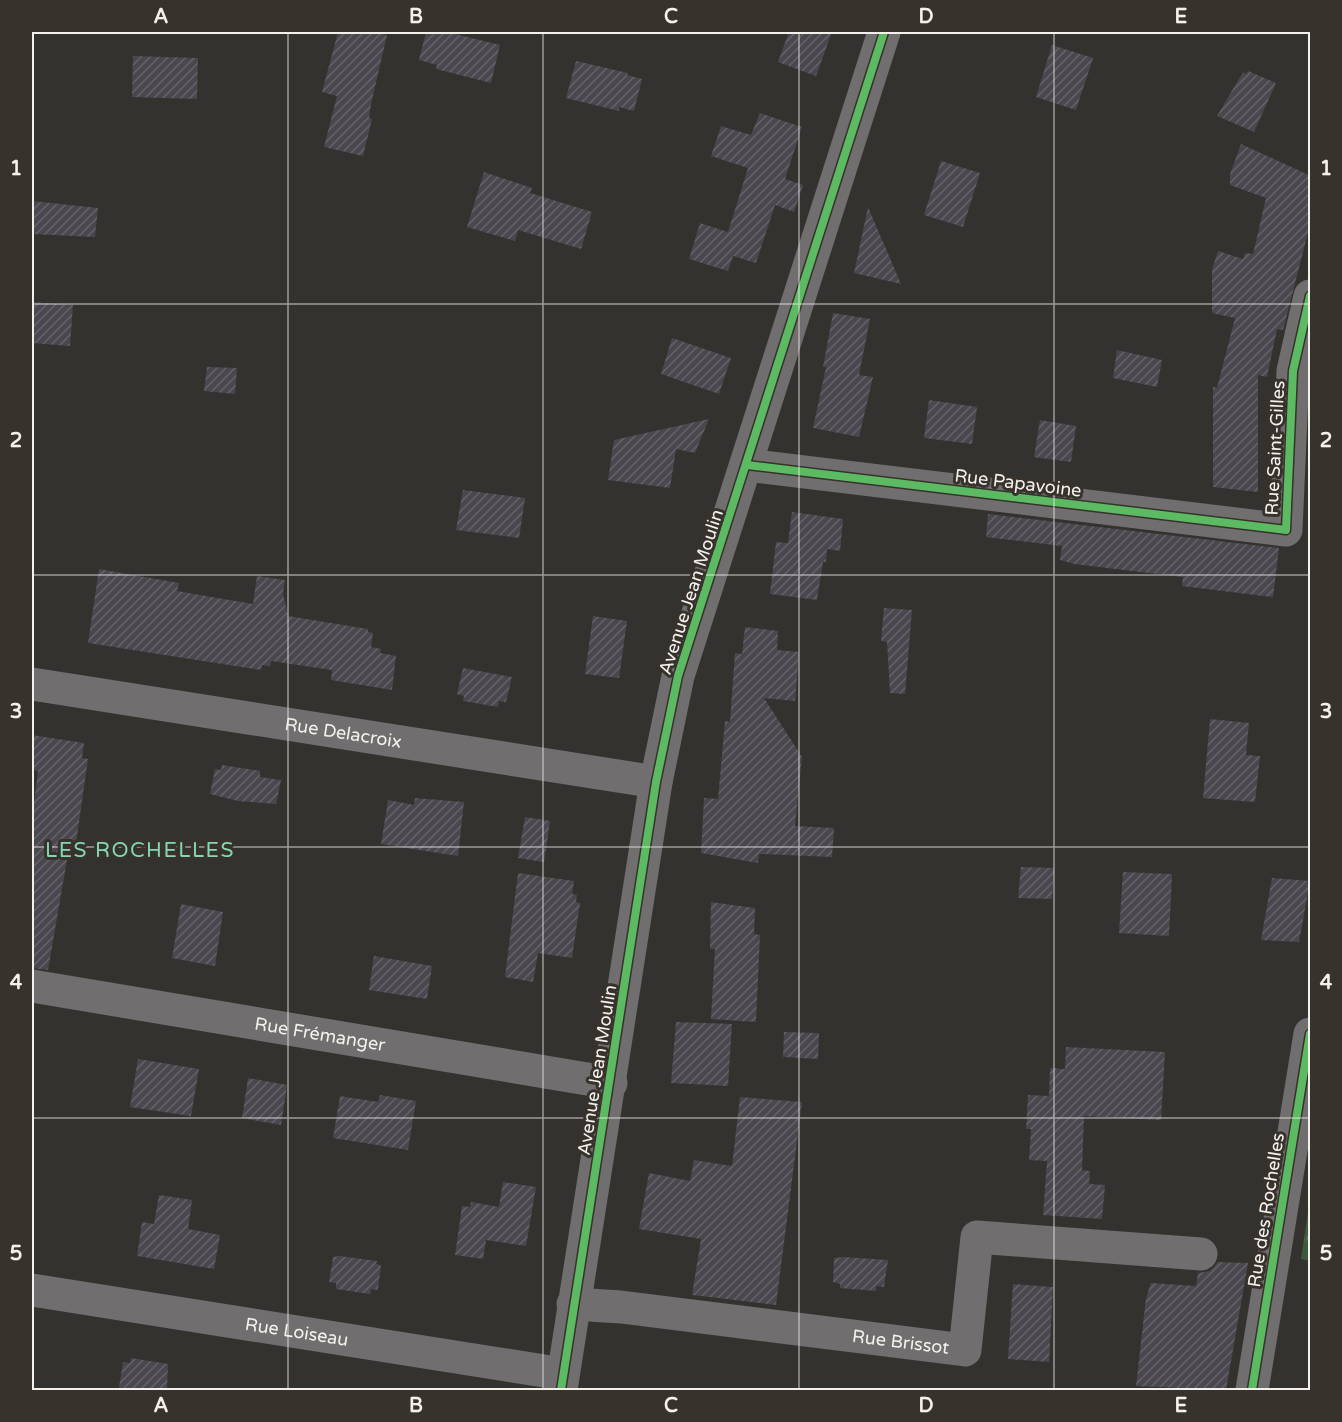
<svg xmlns="http://www.w3.org/2000/svg" width="1342" height="1422" font-family="'Varela Round',sans-serif">
<defs>
<pattern id="grass-tufts" width="24" height="20" patternUnits="userSpaceOnUse" patternTransform="scale(1.5)"><rect width="24" height="20" fill="#3e5a3d"/><path d="M3 7l-1-3M5 7V3M7 7l1-3M15 17l-1-3M17 17v-4M19 17l1-3" fill="none" stroke="#5a7259"/></pattern>
<pattern id="building-hatch" width="6" height="6" patternUnits="userSpaceOnUse" patternTransform="scale(1.5)"><rect width="6" height="6" fill="#4b474e"/><path d="M-1 1l2-2M0 6l6-6M5 7l2-2" fill="none" stroke="#666268"/></pattern>
</defs>
<rect width="100%" height="100%" fill="#34322f"/>
<!-- grass -->
<polygon fill="url(#grass-tufts)" points="1310,1199 1310,1261 1301,1259"/>
<!-- building -->
<g fill="url(#building-hatch)">
<polygon points="338,32 373,32 387,35 371,104 369,118 372,119 363,156 324,147 337,96 322,92"/>
<polygon points="426,32 447,32 500,45 491,83 436,69 437,65 419,60"/>
<polygon points="789,32 832,32 816,76 778,62"/>
<polygon points="1052,45 1093,58 1076,110 1036,97"/>
<polygon points="133,56 198,58 197,99 132,97"/>
<polygon points="576,61 628,73 627,75 642,79 634,111 619,107 619,111 566,98"/>
<polygon points="1248,71 1276,83 1254,132 1217,116 1243,72 1246,74"/>
<polygon points="760,113 802,127 785,179 803,185 794,212 775,205 756,263 733,256 728,271 689,259 700,223 728,232 748,168 711,156 721,126 751,135"/>
<polygon points="1241,144 1311,176 1311,221 1283,330 1277,329 1267,377 1258,375 1258,492 1213,487 1213,387 1217,388 1235,318 1212,313 1212,269 1218,251 1243,259 1245,253 1253,254 1266,198 1230,185 1230,174"/>
<polygon points="941,161 980,173 963,227 924,215"/>
<polygon points="484,172 532,188 530,193 592,212 581,249 518,230 515,241 467,227"/>
<polygon points="32,201 98,208 95,237 32,234"/>
<polygon points="868,207 901,284 854,273"/>
<polygon points="32,302 73,305 70,346 32,343"/>
<polygon points="833,313 870,319 859,375 873,377 859,437 813,428 826,367 823,367"/>
<polygon points="672,338 731,358 719,394 661,374"/>
<polygon points="1117,350 1162,360 1157,387 1113,378"/>
<polygon points="207,367 237,368 235,394 204,391"/>
<polygon points="929,400 977,407 972,444 924,438"/>
<polygon points="709,419 695,453 676,449 670,488 608,480 614,440"/>
<polygon points="1040,420 1076,426 1071,462 1034,457"/>
<polygon points="463,490 525,498 519,538 456,530"/>
<polygon points="792,512 843,519 840,551 827,549 826,562 823,562 817,600 770,594 776,542 788,543"/>
<polygon points="988,514 1279,548 1273,597 1182,586 1183,577 1074,564 1060,560 1062,546 986,537"/>
<polygon points="99,569 179,583 177,591 253,604 257,576 285,580 283,594 288,616 368,629 368,632 373,633 371,647 381,649 380,653 396,656 392,690 331,680 332,670 271,661 270,666 262,665 261,670 88,643"/>
<polygon points="884,608 912,610 905,694 890,693 887,642 881,641"/>
<polygon points="593,616 627,621 619,678 585,674"/>
<polygon points="745,627 778,631 777,650 799,652 795,701 764,698 802,757 795,826 834,828 832,857 759,854 758,863 701,853 704,798 718,799 725,721 730,722 735,653 742,654"/>
<polygon points="463,668 512,677 506,702 499,701 498,707 463,701 464,696 457,694"/>
<polygon points="1210,719 1249,723 1246,755 1260,756 1255,802 1203,798"/>
<polygon points="32,735 84,743 82,758 88,759 76,843 70,842 48,970 32,968 32,819 38,771 32,770"/>
<polygon points="222,765 260,771 260,777 281,780 276,804 238,801 210,794 215,769 221,770"/>
<polygon points="415,798 464,802 458,856 381,844 388,800 414,805"/>
<polygon points="525,817 550,821 544,862 518,858"/>
<polygon points="1021,867 1054,868 1052,899 1018,898"/>
<polygon points="1123,872 1172,874 1169,936 1119,933"/>
<polygon points="518,873 574,881 572,894 577,895 576,902 580,903 572,958 538,953 533,982 505,977"/>
<polygon points="1272,878 1310,881 1299,942 1261,940"/>
<polygon points="711,902 755,908 754,934 760,935 756,1022 711,1019 715,949 710,949"/>
<polygon points="181,904 223,912 215,966 172,958"/>
<polygon points="374,956 432,966 427,999 369,990"/>
<polygon points="676,1022 732,1024 728,1086 671,1083"/>
<polygon points="784,1032 819,1033 818,1059 783,1057"/>
<polygon points="1066,1047 1165,1052 1161,1120 1084,1116 1082,1170 1090,1171 1089,1184 1105,1185 1102,1219 1043,1215 1047,1161 1029,1160 1031,1129 1026,1129 1028,1095 1049,1096 1050,1068 1065,1069"/>
<polygon points="138,1059 199,1069 191,1116 130,1107"/>
<polygon points="248,1078 287,1085 281,1125 242,1118"/>
<polygon points="380,1095 416,1101 408,1150 333,1138 340,1096 378,1102"/>
<polygon points="740,1097 802,1102 776,1305 692,1295 701,1239 639,1229 649,1173 690,1181 694,1160 732,1166"/>
<polygon points="503,1182 536,1187 526,1246 486,1240 483,1259 455,1255 462,1206 470,1207 471,1202 499,1207"/>
<polygon points="159,1195 192,1200 188,1229 220,1235 214,1269 137,1256 142,1222 154,1224"/>
<polygon points="340,1256 377,1261 376,1264 381,1265 378,1290 371,1289 370,1294 336,1289 336,1283 329,1282 333,1257"/>
<polygon points="844,1257 888,1260 884,1287 876,1286 876,1291 840,1288 840,1284 833,1282 834,1258"/>
<polygon points="1218,1262 1248,1263 1226,1390 1179,1390 1180,1388 1136,1386 1146,1298 1151,1283 1196,1286 1198,1273 1210,1271"/>
<polygon points="1013,1284 1053,1287 1049,1362 1008,1359"/>
<polygon points="131,1358 168,1364 167,1390 119,1388 123,1362 130,1363"/>
</g>
<g fill="none" stroke-linecap="round" stroke-linejoin="round">
<!-- minor -->
<g stroke="#706e6e" stroke-width="33">
<polyline points="747,465 1286,530 1293,371 1310,296"/>
<path id="s1" d="M32,684L656,782"/>
<path id="s2" d="M32,986L611,1083"/>
<path id="s3" d="M32,1290L563,1374"/>
<path id="s4" d="M573,1304L621,1307L965,1350L977,1237L1201,1254"/>
<polyline points="561,1390 656,782 678,676 884,32"/>
<polyline points="1252,1390 1310,1034"/>
</g>
<defs>
<g id="cycleway">
<polyline points="747,465 1286,530 1293,371 1310,296"/>
<polyline points="561,1390 656,782 678,676 884,32"/>
<polyline points="1252,1390 1310,1034"/>
</g>
</defs>
<!-- cycleway casing -->
<use href="#cycleway" stroke="#37322c" stroke-width="11"/>
<!-- cycleway -->
<use href="#cycleway" stroke="#5cba63" stroke-width="8"/>
</g>
<!-- grid -->
<path fill="none" stroke="#f4f1ed" stroke-width="1.5" stroke-opacity="0.55" d="M288,32V1390M543,32V1390M799,32V1390M1054,32V1390M32,304H1310M32,575H1310M32,847H1310M32,1118H1310"/>
<g text-anchor="middle" stroke-width="6" stroke-linejoin="round" paint-order="stroke">
<!-- street labels -->
<g font-size="18" fill="#f4f1ed" stroke="#37322c">
<text transform="translate(1275 448) rotate(-87)" y="6">Rue Saint-Gilles</text>
<text transform="translate(1018 483) rotate(7)" y="6">Rue Papavoine</text>
<text transform="translate(691 592) rotate(-72)" y="6">Avenue Jean Moulin</text>
<text dy="6" stroke="none"><textPath href="#s1" startOffset="315">Rue Delacroix</textPath></text>
<text dy="6" stroke="none"><textPath href="#s2" startOffset="292">Rue Frémanger</textPath></text>
<text transform="translate(597 1070) rotate(-81)" y="6">Avenue Jean Moulin</text>
<text transform="translate(1266 1210) rotate(-81)" y="6">Rue des Rochelles</text>
<text dy="6" stroke="none"><textPath href="#s3" startOffset="268">Rue Loiseau</textPath></text>
<text dy="6" stroke="none"><textPath href="#s4" startOffset="330">Rue Brissot</textPath></text>
</g>
<!-- quarter labels -->
<g font-size="21" letter-spacing="1.5" fill="#82d8b3" stroke="#37322c">
<text x="140" y="857">LES ROCHELLES</text>
</g>
</g>
<!-- border -->
<rect width="1342" height="1422" fill="none" stroke="#37322c" stroke-width="66"/>
<rect x="33" y="33" width="1276" height="1356" fill="none" stroke="#f4f1ed" stroke-width="2"/>
<g font-size="20" text-anchor="middle" font-weight="bold" fill="#f4f1ed">
<text x="161" y="23">A</text>
<text x="416" y="23">B</text>
<text x="671" y="23">C</text>
<text x="926" y="23">D</text>
<text x="1181" y="23">E</text>
<text x="16" y="175">1</text>
<text x="1326" y="175">1</text>
<text x="16" y="447">2</text>
<text x="1326" y="447">2</text>
<text x="16" y="718">3</text>
<text x="1326" y="718">3</text>
<text x="16" y="989">4</text>
<text x="1326" y="989">4</text>
<text x="16" y="1260">5</text>
<text x="1326" y="1260">5</text>
<text x="161" y="1412">A</text>
<text x="416" y="1412">B</text>
<text x="671" y="1412">C</text>
<text x="926" y="1412">D</text>
<text x="1181" y="1412">E</text>
</g>
</svg>
